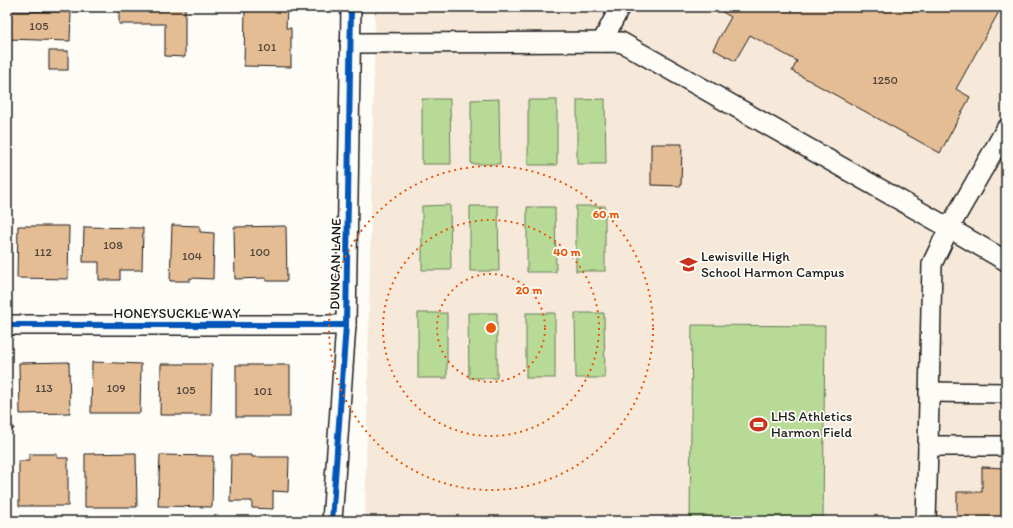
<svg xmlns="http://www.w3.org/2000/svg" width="1013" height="528" font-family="Itim,sans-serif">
<rect width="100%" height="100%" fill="#fdfcf7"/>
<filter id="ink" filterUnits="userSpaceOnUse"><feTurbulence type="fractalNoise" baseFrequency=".025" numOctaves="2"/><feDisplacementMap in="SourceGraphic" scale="8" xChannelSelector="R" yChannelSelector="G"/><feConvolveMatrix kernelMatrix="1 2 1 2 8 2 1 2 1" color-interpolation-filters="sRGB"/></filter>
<g filter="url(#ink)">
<!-- built -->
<polygon fill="#f6e9da" points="375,7 1006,7 1006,521 365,521"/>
<!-- pitch -->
<g fill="#b7db96" stroke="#6a7c59">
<polygon points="422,99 450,99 451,164 422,164"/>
<polygon points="499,99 500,164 471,164 471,100"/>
<polygon points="605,99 606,164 577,164 577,100"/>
<rect x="528" y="100" width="29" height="65"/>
<polygon points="450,205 451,270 422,270 422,206"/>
<polygon points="470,206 498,206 499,271 470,271"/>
<rect x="576" y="206" width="29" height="65"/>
<polygon points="527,207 555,207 556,272 527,272"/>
<rect x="418" y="313" width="29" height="65"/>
<polygon points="468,313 497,313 497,378 469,378"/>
<rect x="526" y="313" width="29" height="65"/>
<polygon points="575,313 604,313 605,378 576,378"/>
<polygon points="692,325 825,326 823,521 690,521"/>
</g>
<!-- building -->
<g fill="#e5bd95" stroke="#1c1c1c">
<polygon points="119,7 185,7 185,57 165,56 165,24 119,24"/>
<polygon points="245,7 287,7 286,28 291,28 291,67 244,66"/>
<polygon points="714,7 1006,7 1006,10 1001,8 956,89 970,97 940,153 792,71 797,61 750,35 735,61 713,49 731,17"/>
<polygon points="7,11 71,12 70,41 7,39"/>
<rect x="49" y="51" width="19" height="19"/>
<polygon points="651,144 682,144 681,186 651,185"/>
<polygon points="172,225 200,226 200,232 214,233 213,279 190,278 190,281 170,281"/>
<polygon points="18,226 69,226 68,279 17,278"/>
<polygon points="286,226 287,281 266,281 266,278 235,279 234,227"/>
<polygon points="84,227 143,228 142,270 120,270 120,280 99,280 99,262 83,262"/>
<polygon points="69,362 70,413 20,414 19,363"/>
<polygon points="92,362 141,364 140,413 91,413"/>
<polygon points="161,364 212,364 211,415 160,415"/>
<rect x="236" y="365" width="54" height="52"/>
<polygon points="7,414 14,429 7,432"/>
<polygon points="136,453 137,507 85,507 85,454"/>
<polygon points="29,454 57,454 57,458 68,458 68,506 19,506 19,461 29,461"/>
<polygon points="160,455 213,456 212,507 158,506"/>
<polygon points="231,455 252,455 252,457 289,457 288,492 273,491 273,509 252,508 252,501 230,501"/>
<polygon points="982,467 1006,468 1006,521 957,521 957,492 982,492"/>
</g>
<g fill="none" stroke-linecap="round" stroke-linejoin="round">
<defs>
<g id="minor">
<polyline points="602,42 620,7"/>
<polyline points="350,43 621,42 949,228 932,264 928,446 1006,446"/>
<polyline points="1006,129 949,228 1006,261"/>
<polyline points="7,325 346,325"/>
<polyline points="929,392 1006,393"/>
<polyline points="332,521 346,325 351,7"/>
<polyline points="926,521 928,446"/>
</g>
</defs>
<!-- minor casing -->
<use href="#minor" stroke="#1c1c1c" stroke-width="22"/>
<!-- minor -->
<use href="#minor" stroke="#fdfcf7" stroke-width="19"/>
<defs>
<g id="cycleway">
<polyline points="7,325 346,325"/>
<polyline points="332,521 346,325 351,7"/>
</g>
</defs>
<!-- cycleway casing -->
<use href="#cycleway" stroke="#fdfcf7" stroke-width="8"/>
<!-- cycleway -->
<use href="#cycleway" stroke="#0057b8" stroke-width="6"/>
</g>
</g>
<!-- distance rings -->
<g fill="none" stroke="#e8590c" stroke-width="2" stroke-dasharray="2 4">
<circle cx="491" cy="328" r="54"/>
<circle cx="491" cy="328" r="108"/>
<circle cx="491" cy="328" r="162"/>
</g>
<!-- icons -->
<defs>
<symbol id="school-bare" viewBox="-9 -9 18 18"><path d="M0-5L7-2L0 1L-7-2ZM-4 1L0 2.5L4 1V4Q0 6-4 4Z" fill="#c8321e" stroke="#fdfcf7" stroke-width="2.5" paint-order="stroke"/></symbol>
<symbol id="stadium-bare" viewBox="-9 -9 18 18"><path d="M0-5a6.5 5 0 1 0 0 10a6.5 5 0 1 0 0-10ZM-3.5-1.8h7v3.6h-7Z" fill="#c8321e" stroke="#fdfcf7" stroke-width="2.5" paint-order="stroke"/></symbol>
</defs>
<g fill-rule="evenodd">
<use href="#school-bare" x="676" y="252" width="25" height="25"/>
<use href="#stadium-bare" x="746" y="412" width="25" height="25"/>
</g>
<g text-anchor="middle" stroke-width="3.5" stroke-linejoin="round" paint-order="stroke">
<!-- number labels -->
<g font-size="12" fill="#4e443a">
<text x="39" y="30">105</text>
<text x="267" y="51">101</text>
<text x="885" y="84">1250</text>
<text x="113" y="249">108</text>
<text x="43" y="256">112</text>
<text x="260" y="256">100</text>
<text x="192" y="260">104</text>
<text x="44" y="392">113</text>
<text x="116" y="392">109</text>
<text x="186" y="394">105</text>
<text x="263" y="395">101</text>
</g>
<!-- poi labels -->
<g font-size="14" fill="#1c1c1c" stroke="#fdfcf7" text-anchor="start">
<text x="701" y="261">Lewisville High<tspan x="701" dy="16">School Harmon Campus</tspan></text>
<text x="771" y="421">LHS Athletics<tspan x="771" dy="16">Harmon Field</tspan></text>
</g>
<!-- street labels -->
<g font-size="14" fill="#1c1c1c" stroke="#fdfcf7">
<text transform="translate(335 264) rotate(-89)" y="5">DUNCAN LANE</text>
<text x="177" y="318">HONEYSUCKLE WAY</text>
</g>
</g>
<circle cx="491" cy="328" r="6" fill="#e8590c" stroke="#fdfcf7" stroke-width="2"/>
<g font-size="12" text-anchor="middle" font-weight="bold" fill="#e8590c" stroke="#fdfcf7" stroke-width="3.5" stroke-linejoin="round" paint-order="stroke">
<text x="606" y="218">60 m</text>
<text x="567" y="256">40 m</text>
<text x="529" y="294">20 m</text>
</g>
<!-- margin -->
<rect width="1013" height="528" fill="none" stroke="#fdfcf7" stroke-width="24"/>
<rect x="12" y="12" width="989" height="504" fill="none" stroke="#1c1c1c" stroke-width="1.5" filter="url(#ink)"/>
</svg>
